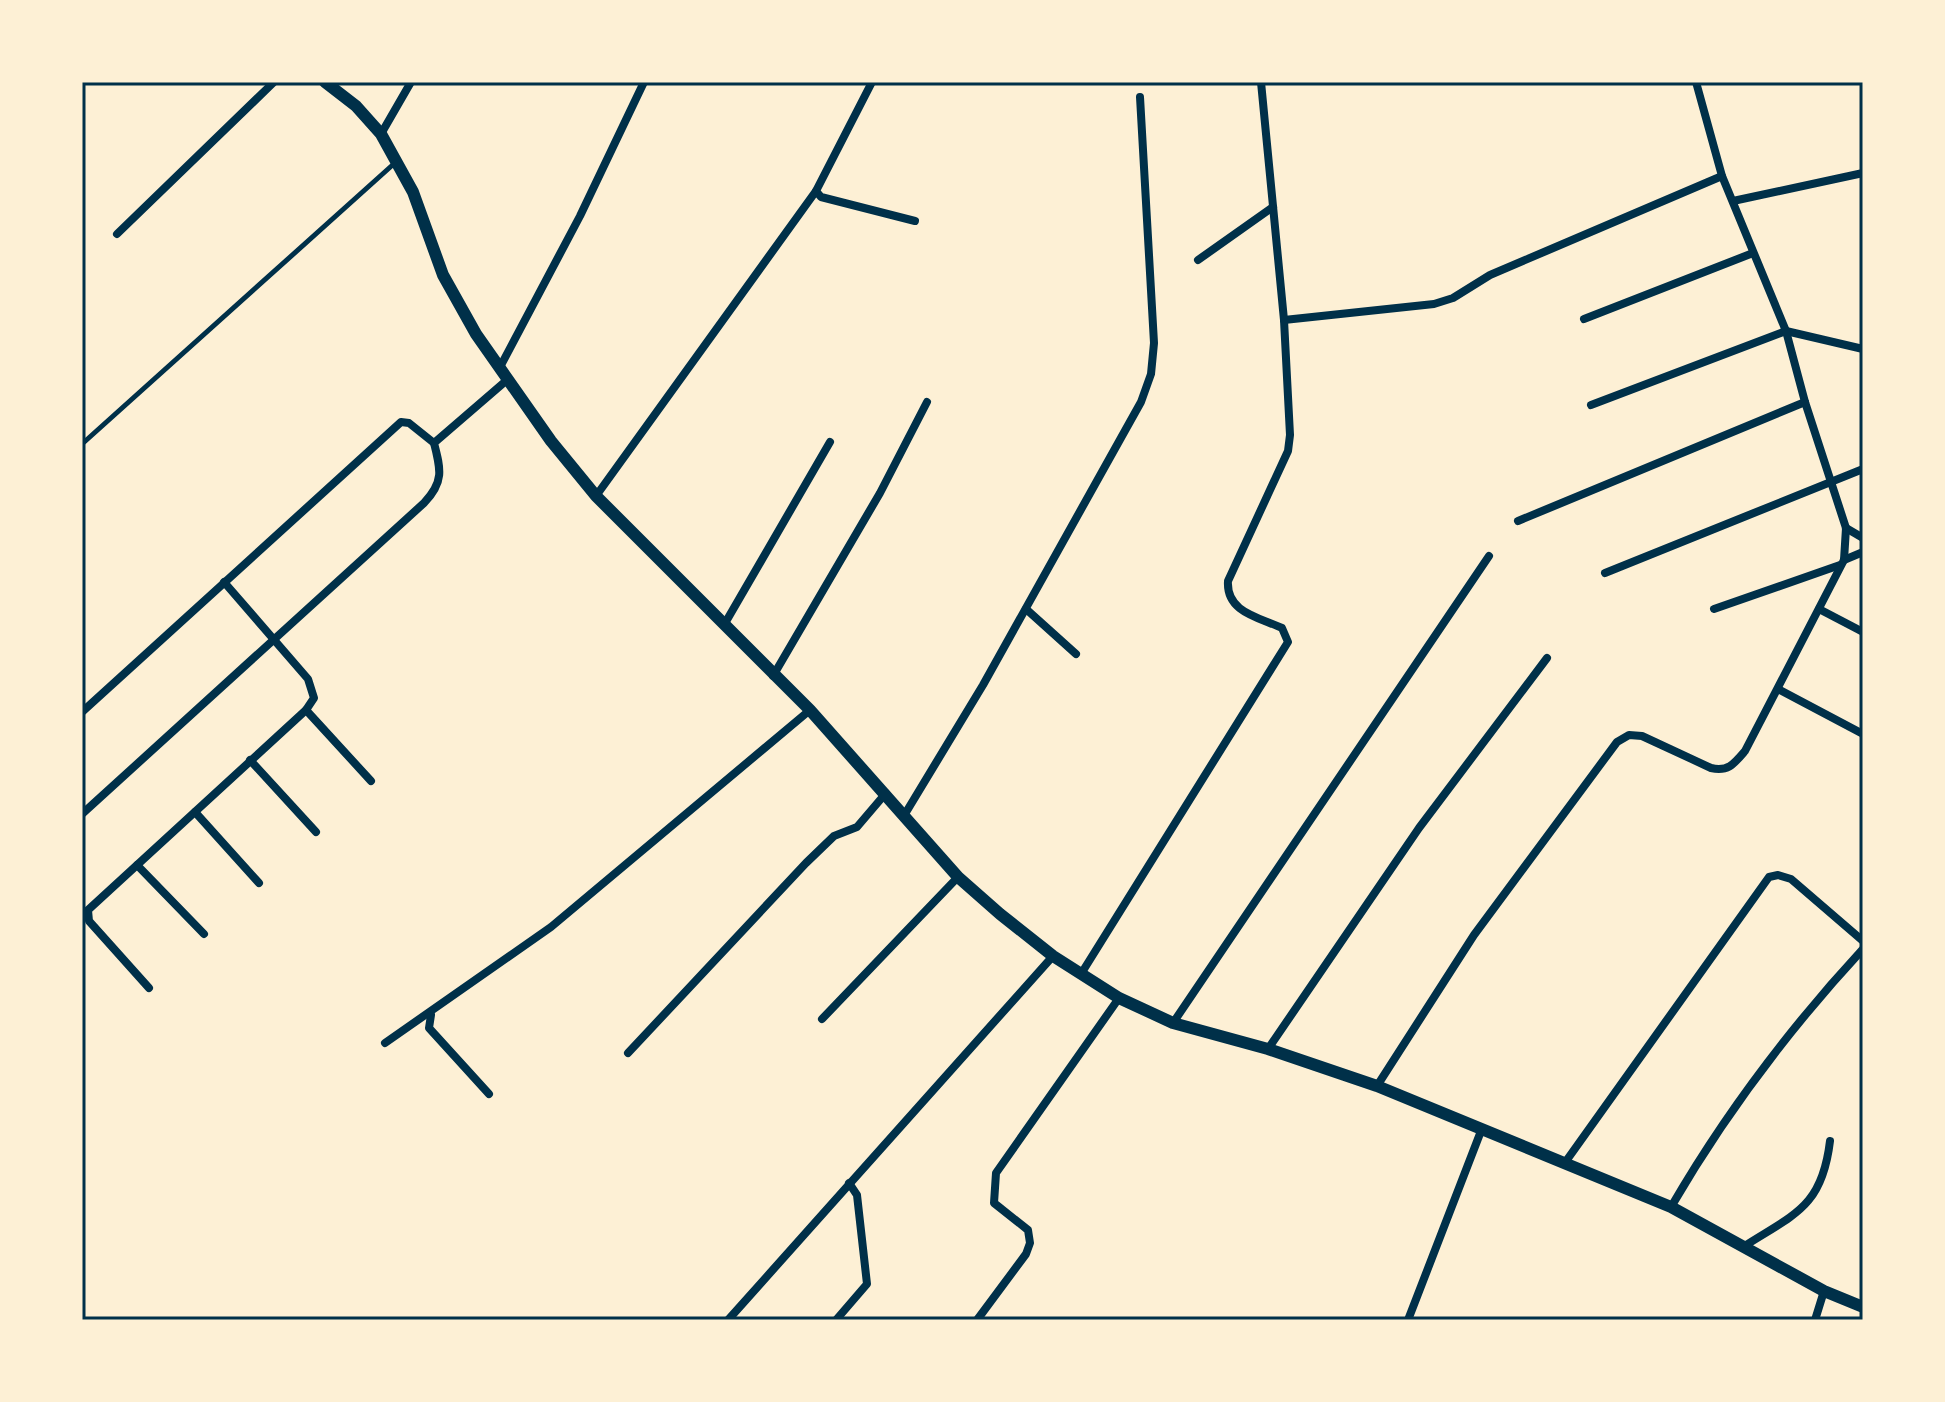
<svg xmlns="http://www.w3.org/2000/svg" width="1945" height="1402" font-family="Commissioner,sans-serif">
<rect width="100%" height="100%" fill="#fdf0d5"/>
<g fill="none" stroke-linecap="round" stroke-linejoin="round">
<!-- service -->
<polyline stroke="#003049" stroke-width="5" points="82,444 397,161"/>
<!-- minor -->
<g stroke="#003049" stroke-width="8">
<polyline points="872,82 816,191 821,197 915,221"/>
<polyline points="381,134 411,82"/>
<polyline points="1733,201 1863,173"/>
<polyline points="117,234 274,82"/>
<polyline points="1198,260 1273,207"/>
<polyline points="1584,319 1753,253"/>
<polyline points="1284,320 1434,304 1453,298 1490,275 1722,176"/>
<polyline points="499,369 580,216 644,82"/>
<polyline points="1591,405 1786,331 1863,349"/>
<polyline points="596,496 816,191"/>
<polyline points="1518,521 1805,402"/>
<polyline points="1846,528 1863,538"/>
<polyline points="1844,560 1863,552"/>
<polyline points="1605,573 1863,469"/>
<polyline points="1026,609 1076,654"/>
<polyline points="1714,609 1840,565"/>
<polyline points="1819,609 1863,632"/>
<polyline points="724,625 830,442"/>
<polyline points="773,676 880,493 927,402"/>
<polyline points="1778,689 1863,734"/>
<polyline points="306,710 371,781"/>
<polyline points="82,712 401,422 409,423 434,443"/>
<polyline points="250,760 316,832"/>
<polyline points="195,812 259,883"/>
<path d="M82,814L424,503C444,482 441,470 434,443L507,380"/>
<polyline points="905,814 983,685 1141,402 1151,374 1154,343 1140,97"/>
<polyline points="137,865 204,934"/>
<path d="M1081,974L1288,642L1282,628C1258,617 1226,612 1228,581L1288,451L1290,435L1284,320L1261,82"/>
<polyline points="149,988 89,921 88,910 306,710 314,698 308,679 224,582"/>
<polyline points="431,1015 429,1028 489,1094"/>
<polyline points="822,1019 958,877"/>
<polyline points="1173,1023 1489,556"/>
<polyline points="385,1043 551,927 810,710"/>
<polyline points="1268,1049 1419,828 1547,658"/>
<polyline points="628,1053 806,863 834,836 857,827 886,793"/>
<path d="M1377,1086L1474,935L1617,742L1629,735L1642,736L1711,768C1728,772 1734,764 1745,751L1844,560L1846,528L1805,402L1786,331L1722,176L1696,82"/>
<polyline points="1564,1164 1769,877 1778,875 1791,879 1863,941"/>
<path d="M1671,1207C1725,1114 1790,1028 1863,949"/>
<path d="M1743,1247C1794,1214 1822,1208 1830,1141"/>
<polyline points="728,1320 1053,956"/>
<polyline points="836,1320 867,1284 857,1195 849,1183"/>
<polyline points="977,1320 1026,1254 1030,1243 1028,1230 994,1203 996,1173 1119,998"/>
<polyline points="1408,1320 1481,1131"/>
<polyline points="1815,1320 1824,1291"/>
</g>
<!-- tertiary -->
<polyline stroke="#003049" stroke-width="12" points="325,82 356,106 381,134 413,192 443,275 476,334 551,441 596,496 810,710 958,877 1000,914 1053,956 1119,998 1173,1023 1268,1049 1377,1086 1671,1207 1824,1291 1863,1307"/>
</g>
<!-- border -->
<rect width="1945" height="1402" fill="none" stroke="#fdf0d5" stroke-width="168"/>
<rect x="84" y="84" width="1777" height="1234" fill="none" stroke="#003049" stroke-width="3"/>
</svg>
